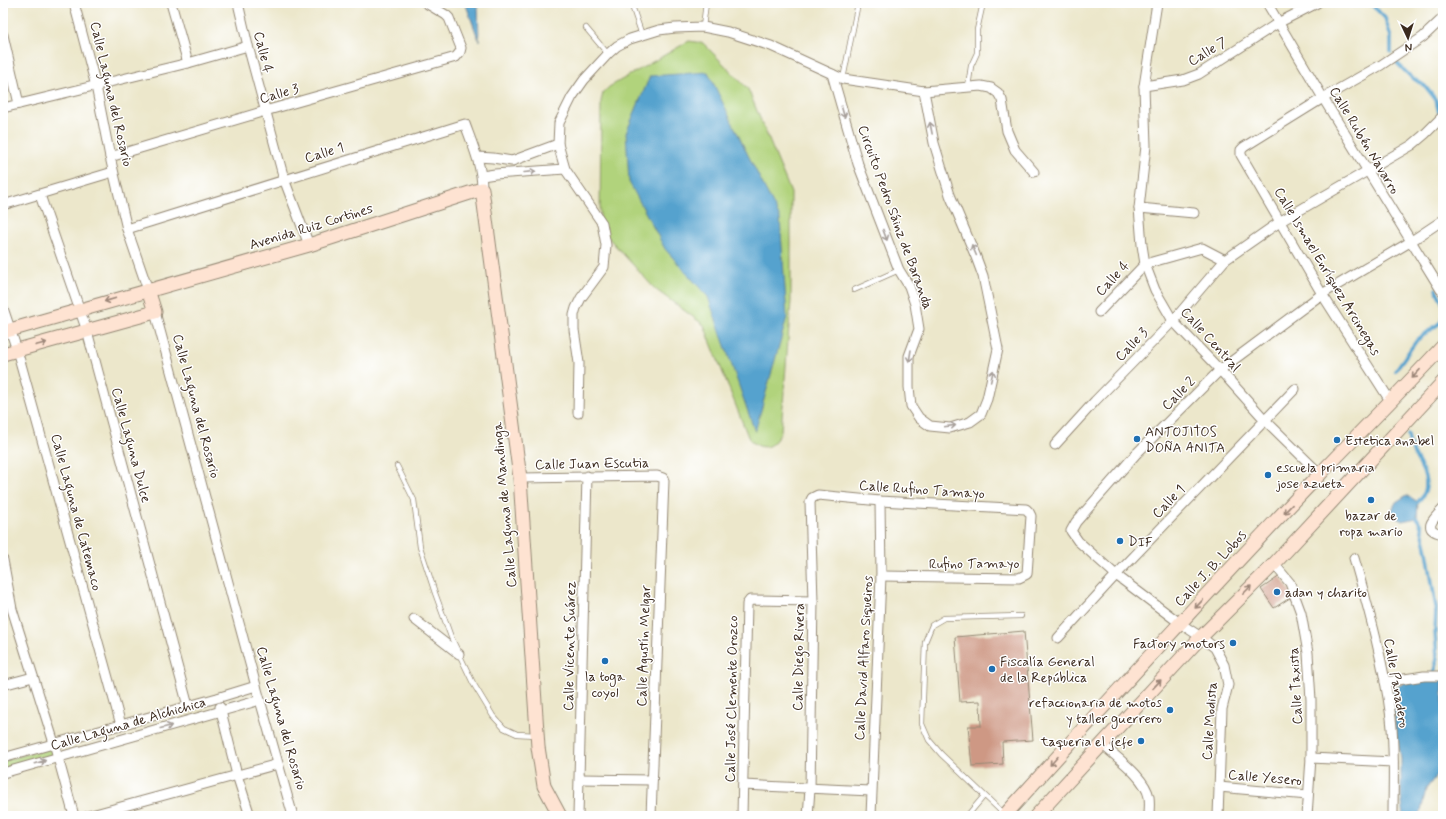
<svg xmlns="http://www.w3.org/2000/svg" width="1446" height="819" font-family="Mynerve,sans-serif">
<rect width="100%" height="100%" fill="#fff"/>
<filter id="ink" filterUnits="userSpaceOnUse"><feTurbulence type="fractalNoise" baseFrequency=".025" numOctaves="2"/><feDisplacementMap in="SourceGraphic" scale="8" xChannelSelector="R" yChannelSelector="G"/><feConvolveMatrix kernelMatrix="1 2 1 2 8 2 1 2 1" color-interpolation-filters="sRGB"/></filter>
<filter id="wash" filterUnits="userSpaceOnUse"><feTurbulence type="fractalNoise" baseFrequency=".012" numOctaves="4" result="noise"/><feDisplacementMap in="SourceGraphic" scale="16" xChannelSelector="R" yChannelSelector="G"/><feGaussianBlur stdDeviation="0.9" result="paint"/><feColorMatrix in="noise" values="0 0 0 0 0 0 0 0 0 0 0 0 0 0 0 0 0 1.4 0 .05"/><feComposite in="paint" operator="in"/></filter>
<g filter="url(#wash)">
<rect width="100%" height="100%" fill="#ece7cb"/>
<!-- green -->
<g fill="#b1d37c" stroke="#767e4d">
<path d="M689,41L703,43L748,89L791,193V301L781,431C774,447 763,453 749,439L704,325L655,289L604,233L600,224L601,101L603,93L609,87Z"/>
<polygon points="52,747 55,755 3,770 3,761"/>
</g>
<!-- water -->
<g fill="#54a2ce" stroke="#486676">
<polygon points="465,3 478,3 479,41 466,5"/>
<polygon points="708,72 748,155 780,218 787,317 755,432 708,297 665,249 629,182 626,133 650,76"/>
<polygon points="1407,495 1418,502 1417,518 1402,521 1390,514 1396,502"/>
<polygon points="1443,679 1443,767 1426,789 1420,816 1404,816 1401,796 1401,759 1395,727 1392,691 1405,682"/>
</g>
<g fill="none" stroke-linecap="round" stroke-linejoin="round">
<!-- stream -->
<g stroke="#54a2ce" stroke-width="3.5">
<polyline points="1370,3 1385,18 1391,37 1391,52"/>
<polyline points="1397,63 1411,77 1425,86 1436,100 1439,113"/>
<polyline points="1436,289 1443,304"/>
<polyline points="1395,371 1417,340 1441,322 1443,316"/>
<path d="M1408,435C1409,455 1431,472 1425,491C1424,495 1420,499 1418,502"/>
<polyline points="1417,518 1421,526 1427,551 1436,608 1435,633 1437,658 1434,675"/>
</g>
</g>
<g id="blocks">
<!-- building -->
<g fill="#ce9884">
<polygon points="1280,576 1293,596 1274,608 1261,589"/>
<polygon points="1024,631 1033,740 1002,742 1003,764 972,766 968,726 981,726 980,701 960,702 955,637"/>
</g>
</g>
</g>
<g filter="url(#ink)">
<use href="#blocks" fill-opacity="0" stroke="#948874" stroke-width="1"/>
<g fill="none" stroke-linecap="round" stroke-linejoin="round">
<defs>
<g id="lane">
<polyline points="631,3 642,35"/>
<polyline points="703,27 706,3"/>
<polyline points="586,28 608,54"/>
<polyline points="843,79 858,3"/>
<polyline points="968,87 971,66 977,53 977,30 983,3"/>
<polyline points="854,290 899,270"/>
<polyline points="397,466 414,500 420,547 435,593 451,637 473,683 493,716 504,728 517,734 536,735"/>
<polyline points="1004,814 941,754 929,740 922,724 925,642 932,625 944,618 1021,616"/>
<polyline points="967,816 984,796"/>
</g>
<g id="street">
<polyline points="74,3 96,86 110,157 127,229 148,290"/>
<polyline points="171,3 188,63"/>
<polyline points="238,3 248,46 284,179 309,245"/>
<polyline points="1157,3 1144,86 1146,146 1139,208 1142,245 1145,264 1155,290 1173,321 1220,370 1266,421 1320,474"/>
<polyline points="1267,3 1323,98 1441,290"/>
<polyline points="3,35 19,104"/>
<polyline points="832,74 858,164 899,270 909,286 915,304 919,329 909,356 909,387 911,406 919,418 930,426 950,428 970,422 981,414 987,399 998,349 983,276 976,257 950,195 934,143 924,91"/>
<polyline points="1144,86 1183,80 1199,74 1278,23 1317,3"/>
<polyline points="3,108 188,63 248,46"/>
<polyline points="110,157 265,111 456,57 460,52 461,48 449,18 446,15 426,3"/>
<polyline points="478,157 493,158 512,161 558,144"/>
<polyline points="482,176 495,174 565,169"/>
<polyline points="40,195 87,331 188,706"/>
<polyline points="3,205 113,172"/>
<polyline points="1139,208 1194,213"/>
<path d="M127,229L465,124C473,146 482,166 482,189"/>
<polyline points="3,308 17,350 121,725"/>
<polyline points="155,312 256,686 293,816"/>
<polyline points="1099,312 1145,264 1202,248 1225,260 1281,221 1412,145 1425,134 1443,116"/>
<polyline points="1391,402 1322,294 1241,155 1241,150 1244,147 1323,98 1381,65 1423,37 1443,18"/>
<polyline points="578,413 579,363 574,330 574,315 576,308 581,298 604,267 606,245 602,223 565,169 558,144 559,123 572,97 584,80 608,54 617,46 630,39 659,30 675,28 703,27 728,32 771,46 843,79 924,91 981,86 991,88 998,93 1002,100 1007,131 1015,150 1034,172"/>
<polyline points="1055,445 1095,401 1173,321 1225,260"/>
<polyline points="520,478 657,476 663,478 664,481 651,816"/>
<path d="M1443,509C1433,519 1421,530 1443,534"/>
<path d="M1354,558C1369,610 1384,664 1391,718C1395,750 1393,784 1393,816"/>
<polyline points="3,560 12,609 54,743 74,816"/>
<polyline points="1274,564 1290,583 1301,613 1308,653 1311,700 1311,758 1307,816"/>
<polyline points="414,619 459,654"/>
<polyline points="1058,638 1116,575 1295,389"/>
<polyline points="1385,682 1424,676 1443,676"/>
<polyline points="3,685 33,677"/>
<polyline points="220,707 237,775 250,816"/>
<path d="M1102,744C1117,758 1145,777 1149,797C1150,803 1149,810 1149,816"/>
<polyline points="3,758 217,698 256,686"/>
<polyline points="1311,758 1393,762"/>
<polyline points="3,773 260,700"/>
<polyline points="580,779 652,780"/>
<polyline points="743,785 871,791"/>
<polyline points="1219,787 1308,795"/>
<polyline points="88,816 278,764"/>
<polyline points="578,816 587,476"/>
<polyline points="742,816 747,604 750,600 813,601"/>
<polyline points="808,816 810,789 813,601 810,502 812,498 818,495 880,501 1026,509 1029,512 1031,516 1027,574 1019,578 881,576"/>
<polyline points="871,816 881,576 880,501"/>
<polyline points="1218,816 1222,709 1228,685 1224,665 1215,648 1201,637 1181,624 1116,575 1078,541 1071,531 1076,522 1136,454 1220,370 1322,294 1410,242 1443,220"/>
</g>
<g id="secondary">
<polyline points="3,332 309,245 482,189 520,478 538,747 544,786 560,816"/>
<polyline points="3,354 155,312 148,290"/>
<path d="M1004,816C1108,701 1213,586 1320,474C1361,431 1403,389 1443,346"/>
<polyline points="1036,816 1201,637 1274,564 1443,382"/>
</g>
</defs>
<!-- lane casing -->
<use href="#lane" stroke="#948874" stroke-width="6"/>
<!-- street casing -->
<use href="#street" stroke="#948874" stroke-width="11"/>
<!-- secondary casing -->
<use href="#secondary" stroke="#948874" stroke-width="15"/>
<!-- lane -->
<use href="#lane" stroke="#fff" stroke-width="4.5"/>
<!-- street -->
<use href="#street" stroke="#fff" stroke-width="9"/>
<!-- secondary -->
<use href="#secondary" stroke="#fee3d2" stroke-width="13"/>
</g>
<!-- one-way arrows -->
<defs><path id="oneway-shaft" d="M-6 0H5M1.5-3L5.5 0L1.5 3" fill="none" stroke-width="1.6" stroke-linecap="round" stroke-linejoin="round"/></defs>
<g stroke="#a79f9a">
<use href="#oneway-shaft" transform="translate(843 112) rotate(74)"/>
<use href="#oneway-shaft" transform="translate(931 128) rotate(-101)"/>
<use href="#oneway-shaft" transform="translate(530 172) rotate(-5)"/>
<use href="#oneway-shaft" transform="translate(885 235) rotate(69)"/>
<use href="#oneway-shaft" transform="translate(974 250) rotate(-113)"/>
<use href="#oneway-shaft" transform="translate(910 356) rotate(99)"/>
<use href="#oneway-shaft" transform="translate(992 376) rotate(-77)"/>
<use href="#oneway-shaft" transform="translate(950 426) rotate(-7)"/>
<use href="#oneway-shaft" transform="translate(166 727) rotate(-15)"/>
<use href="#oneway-shaft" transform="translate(40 762) rotate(-16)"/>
</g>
<g stroke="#9c8678">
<use href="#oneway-shaft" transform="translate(110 300) rotate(164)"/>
<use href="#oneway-shaft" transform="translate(41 344) rotate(-15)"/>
<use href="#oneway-shaft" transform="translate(1416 374) rotate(133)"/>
<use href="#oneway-shaft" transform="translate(1288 509) rotate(133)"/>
<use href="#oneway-shaft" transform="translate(1247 590) rotate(-45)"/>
<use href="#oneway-shaft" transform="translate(1199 604) rotate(133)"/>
<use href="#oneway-shaft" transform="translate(1157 684) rotate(-47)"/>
<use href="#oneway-shaft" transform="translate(1054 761) rotate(132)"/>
</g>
</g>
<!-- markers -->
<g fill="#1f6fb2" stroke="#fff" stroke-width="1.5">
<circle cx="1137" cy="439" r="4"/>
<circle cx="1337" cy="440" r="4"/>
<circle cx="1268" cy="475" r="4"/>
<circle cx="1371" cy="500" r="4"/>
<circle cx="1120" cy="541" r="4"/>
<circle cx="1277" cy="592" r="4"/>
<circle cx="1233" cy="643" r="4"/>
<circle cx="605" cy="661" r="4"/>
<circle cx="992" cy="669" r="4"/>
<circle cx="1170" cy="710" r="4"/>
<circle cx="1141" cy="741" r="4"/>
</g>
<g text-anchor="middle" stroke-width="3" stroke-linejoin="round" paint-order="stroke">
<!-- street labels -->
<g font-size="14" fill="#3b2a1e" stroke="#fff">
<text transform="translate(1207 51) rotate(-31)" y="5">Calle 7</text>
<text transform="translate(264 52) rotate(76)" y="5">Calle 4</text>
<text transform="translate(279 93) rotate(-16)" y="5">Calle 3</text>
<text transform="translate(112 94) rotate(77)" y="5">Calle Laguna del Rosario</text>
<text transform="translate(1365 140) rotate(59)" y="5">Calle Rubén Navarro</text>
<text transform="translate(324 152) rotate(-17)" y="5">Calle 1</text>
<text transform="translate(896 217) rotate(70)" y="5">Circuito Pedro Sáinz de Baranda</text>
<text transform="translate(311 226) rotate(-17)" y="5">Avenida Ruiz Cortines</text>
<text transform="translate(1328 271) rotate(59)" y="5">Calle Ismael Enríquez Arcinegas</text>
<text transform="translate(1112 278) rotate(-47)" y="5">Calle 4</text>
<text transform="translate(1211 339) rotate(48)" y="5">Calle Central</text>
<text transform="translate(1131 344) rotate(-46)" y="5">Calle 3</text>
<text transform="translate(1178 393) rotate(-45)" y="5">Calle 2</text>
<text transform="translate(197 406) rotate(75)" y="5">Calle Laguna del Rosario</text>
<text transform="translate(132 445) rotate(75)" y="5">Calle Laguna Dulce</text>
<text transform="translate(592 463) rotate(-1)" y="5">Calle Juan Escutia</text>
<text transform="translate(922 489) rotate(4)" y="5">Calle Rufino Tamayo</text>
<text transform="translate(1168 501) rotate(-46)" y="5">Calle 1</text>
<text transform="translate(504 505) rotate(-95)" y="5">Calle Laguna de Mandinga</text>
<text transform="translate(77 512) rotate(75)" y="5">Calle Laguna de Catemaco</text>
<text x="974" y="568">Rufino Tamayo</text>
<text transform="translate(1210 568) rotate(-47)" y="5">Calle J. B. Lobos</text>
<text transform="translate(569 646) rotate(-89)" y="5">Calle Vicente Suárez</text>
<text transform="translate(643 646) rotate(-88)" y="5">Calle Agustín Melgar</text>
<text transform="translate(798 657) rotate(-89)" y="5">Calle Diego Rivera</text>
<text transform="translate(863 658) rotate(-87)" y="5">Calle David Alfaro Siqueiros</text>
<text transform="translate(1397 683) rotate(80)" y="5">Calle Panadero</text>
<text transform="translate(1295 686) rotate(-93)" y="5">Calle Taxista</text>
<text transform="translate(731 699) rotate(-89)" y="5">Calle José Clemente Orozco</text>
<text transform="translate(282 718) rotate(74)" y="5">Calle Laguna del Rosario</text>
<text transform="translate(1209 721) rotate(-86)" y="5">Calle Modista</text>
<text transform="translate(128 723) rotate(-16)" y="5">Calle Laguna de Alchichica</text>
<text transform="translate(1265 777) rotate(5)" y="5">Calle Yesero</text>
</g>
<!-- poi labels -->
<g font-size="14" fill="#3b2a1e" stroke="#fff" text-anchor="start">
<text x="1145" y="436">ANTOJITOS<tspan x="1145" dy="16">DOÑA ANITA</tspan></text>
<text x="1345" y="445">Estetica anabel</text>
<text x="1276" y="472">escuela primaria<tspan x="1276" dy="16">jose azueta</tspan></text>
<text x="1371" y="520" text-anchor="middle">bazar de<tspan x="1371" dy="16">ropa mario</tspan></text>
<text x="1128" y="546">DIF</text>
<text x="1285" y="597">adan y charito</text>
<text x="1225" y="648" text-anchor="end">Factory motors</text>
<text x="1000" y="666">Fiscalía General<tspan x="1000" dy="16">de la República</tspan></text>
<text x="605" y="681" text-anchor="middle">la toga<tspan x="605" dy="16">coyol</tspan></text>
<text x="1162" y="707" text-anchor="end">refaccionaria de motos<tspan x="1162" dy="16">y taller guerrero</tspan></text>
<text x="1133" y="746" text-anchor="end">taqueria el jefe</text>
</g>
</g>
<!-- margin -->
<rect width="1446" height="819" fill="none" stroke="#fff" stroke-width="16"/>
<!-- north arrow -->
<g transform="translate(1408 38) rotate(176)" stroke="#ffffff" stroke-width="3" paint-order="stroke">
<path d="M0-3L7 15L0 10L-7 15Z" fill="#3b2a1e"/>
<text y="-6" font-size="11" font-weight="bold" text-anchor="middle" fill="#3b2a1e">N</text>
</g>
</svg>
